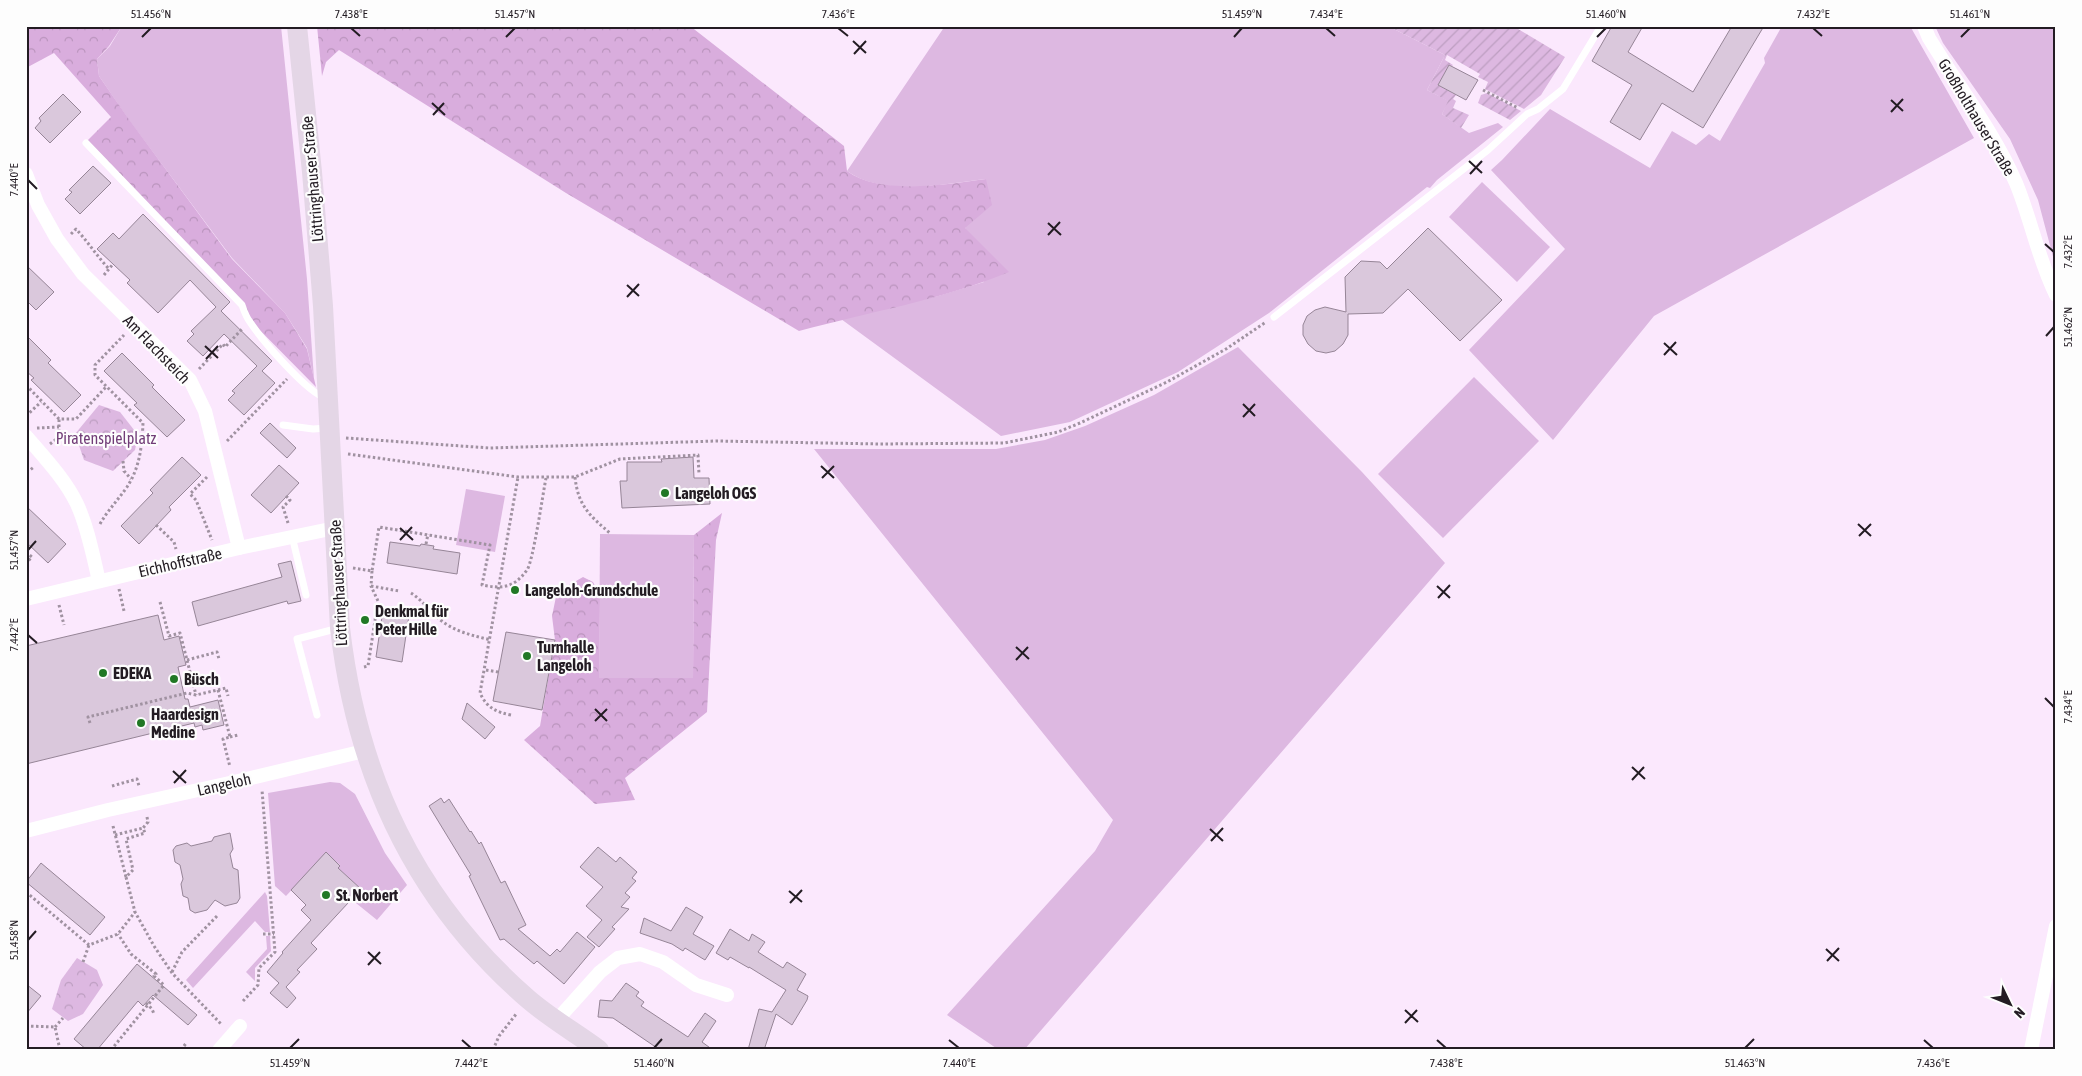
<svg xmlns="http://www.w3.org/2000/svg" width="2082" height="1076" font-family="'Asap Condensed',sans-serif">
<defs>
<pattern id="forest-crowns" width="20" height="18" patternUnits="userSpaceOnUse" patternTransform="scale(1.25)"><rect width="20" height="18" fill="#d9addd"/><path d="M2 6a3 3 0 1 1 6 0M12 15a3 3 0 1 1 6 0" fill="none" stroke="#ba94bd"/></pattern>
<pattern id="park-crowns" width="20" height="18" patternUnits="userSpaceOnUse" patternTransform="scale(1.25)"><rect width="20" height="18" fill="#ddb8e1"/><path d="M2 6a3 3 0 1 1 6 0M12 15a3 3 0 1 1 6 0" fill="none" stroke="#bd9ec1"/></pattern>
<pattern id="garden-furrows" width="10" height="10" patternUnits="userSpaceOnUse" patternTransform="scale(1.25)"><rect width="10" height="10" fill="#ddb8e1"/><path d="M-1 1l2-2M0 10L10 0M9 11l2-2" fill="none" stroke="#bd9ec1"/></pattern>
</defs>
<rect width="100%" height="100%" fill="#fbe8fd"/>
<!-- grass -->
<g fill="#ddb8e1">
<polygon points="122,26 281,26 307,279 314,379 307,348 285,313 232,258 129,120 99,76 97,59 110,46"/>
<path d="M945,26H1388L1445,55L1427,90L1449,101L1442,114L1469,133L1498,123L1503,127L1437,180L1430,188L1427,187L1269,313L1178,372L1070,422L1001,436L841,319L938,296L984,282L965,228L986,179C946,184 882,197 847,171Z"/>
<polygon points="1782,26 1910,26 1974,138 1654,316 1553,440 1469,350 1565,249 1491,170 1502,160 1550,109 1650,168 1672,131 1696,145 1709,134 1720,141 1765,63 1764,58"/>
<polygon points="1935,26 2056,26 2056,268 2038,200 2010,139 1943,43"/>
<polygon points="1482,182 1550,247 1517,282 1449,217"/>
<polygon points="1238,347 1362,472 1445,563 1024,1050 999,1050 947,1015 1095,851 1113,820 814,449 996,449 1045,440 1085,426 1154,395"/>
<polygon points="1474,377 1539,441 1443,538 1378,474"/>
<polygon points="466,489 505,496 495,552 456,545"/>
<polygon points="600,534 694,535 693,678 599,678"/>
<polygon points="330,782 340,783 355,794 385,853 407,885 377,920 351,899 361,889 338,868 340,865 326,853 286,896 275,886 268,793"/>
<polygon points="265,892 267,896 270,932 265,932 255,921 193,988 186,980"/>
<polygon points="266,936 270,936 271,951 255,968 255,981 246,972 267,949"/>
</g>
<!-- forest -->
<g fill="url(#forest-crowns)">
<polygon points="26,26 122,26 109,46 97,59 99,76 128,118 232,259 285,313 307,349 316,387 245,315 243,304 87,141 111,117 54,53 26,68"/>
<path d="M317,26H690L844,146L847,171C880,196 948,184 986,179L992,205L965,228L1009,272C942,300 869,312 799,331L566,193L339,50L326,62L322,76Z"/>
<polygon points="722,513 716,540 707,712 625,778 635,800 595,804 524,740 540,726 555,640 552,616 557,592 583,577 593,582 600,595 599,678 693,678 694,535"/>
</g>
<!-- park -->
<g fill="url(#park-crowns)">
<polygon points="99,405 120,412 138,435 135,450 113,471 84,460 75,434"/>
<polygon points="77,958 97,970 103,985 83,1014 68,1021 52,1009 61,980"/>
</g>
<!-- garden -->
<g fill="url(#garden-furrows)">
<polygon points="1388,26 1513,26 1565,57 1541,95 1524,109 1485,89 1488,82 1478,77 1480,74 1447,55 1445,60 1453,65 1452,66 1449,65 1438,85 1456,95 1453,99 1456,101 1453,108 1469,115 1461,128 1442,114 1448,101 1427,90 1445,55"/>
<polygon points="1487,93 1521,111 1510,120 1478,103 1481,95"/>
</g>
<!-- building -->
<g fill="#dac8dc" stroke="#968597">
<polygon points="1612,26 1643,26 1628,52 1693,92 1732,26 1764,26 1703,128 1662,103 1640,140 1610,122 1632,85 1592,61"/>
<polygon points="1449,65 1478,80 1466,100 1438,85"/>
<polygon points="63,94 81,112 50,143 35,128 41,121 39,118"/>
<polygon points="93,166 111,183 80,214 65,199 72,192 69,190"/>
<polygon points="143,214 230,302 221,311 272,361 262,371 275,383 244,415 228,400 235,393 232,391 257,366 224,334 203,356 187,341 194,334 191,331 216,307 190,280 158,313 127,283 130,280 97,249 113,233 119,239"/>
<polygon points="1428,228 1502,300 1460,341 1408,289 1383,313 1348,314 1348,335 1343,344 1335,351 1326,353 1316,351 1308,344 1303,335 1303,325 1307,316 1315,310 1325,307 1346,312 1345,277 1361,261 1380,262 1387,269"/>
<polygon points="26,265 54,292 36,310 26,300"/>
<polygon points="26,335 51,360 48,363 81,395 64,412 31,380 34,378 26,371"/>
<polygon points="122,353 154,385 152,387 185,420 167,437 134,405 137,403 104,371"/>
<polygon points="270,423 296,448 287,458 260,433"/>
<polygon points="182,457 201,475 169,507 171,510 139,544 121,526 153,493 150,490"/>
<polygon points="693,457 694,478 709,478 710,504 622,508 620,481 627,481 627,462 662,462 661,459"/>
<polygon points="279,465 299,483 271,513 251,495"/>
<polygon points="26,506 66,544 48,563 26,542"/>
<polygon points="390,542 420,546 421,544 434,546 433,549 460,553 457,574 387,563"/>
<polygon points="291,561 301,601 288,604 287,601 198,626 192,602 282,577 278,564"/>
<polygon points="383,610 409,615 402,662 376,657"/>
<polygon points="158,615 164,640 179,636 186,665 178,667 185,699 188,699 190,707 218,700 224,725 203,730 202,725 195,727 194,723 26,764 26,646"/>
<polygon points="506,632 555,640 542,710 493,701"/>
<polygon points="467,703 495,727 485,739 462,719"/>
<polygon points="441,798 444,803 449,799 470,832 471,831 479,844 481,842 501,883 505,881 526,925 518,929 550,956 557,949 560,952 577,932 595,947 564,984 537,961 534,964 504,939 500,940 469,876 471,875 429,806"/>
<polygon points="230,833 233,849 230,854 233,868 238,870 240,898 237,903 225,906 215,900 207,910 195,913 190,910 188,898 183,896 181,884 183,879 180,865 175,862 173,850 176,846 187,843 191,846 212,841 214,837"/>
<polygon points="598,847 616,862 620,857 637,872 632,878 636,881 625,893 630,897 621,907 629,909 612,927 615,929 599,947 587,937 602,920 586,906 603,887 580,867"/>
<polygon points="326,852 340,866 338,868 361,889 311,943 317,949 297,970 300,972 286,987 296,998 287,1008 270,993 279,983 267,972 283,953 282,952 311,920 301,910 306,905 291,890"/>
<polygon points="41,863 105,917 90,935 26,882"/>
<polygon points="686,907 703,917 693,934 714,946 705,960 685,948 683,951 672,944 640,933 644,918 671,931"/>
<polygon points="730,929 749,941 752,934 765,942 758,952 783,968 787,962 806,974 797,990 808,996 807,1000 792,1025 776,1014 764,1050 748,1050 759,1009 772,1012 786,990 749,967 749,968 730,957 728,960 716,953"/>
<polygon points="137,964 197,1015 188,1025 153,995 143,1006 138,1001 97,1050 87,1050 74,1039"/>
<polygon points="626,983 639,992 636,996 644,1002 641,1006 688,1037 705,1013 716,1021 702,1042 713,1050 660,1050 613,1018 598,1017 600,1000 612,1001"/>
<polygon points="26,984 41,996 26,1014"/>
</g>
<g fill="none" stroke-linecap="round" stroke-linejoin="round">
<!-- path -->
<g stroke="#a092a1" stroke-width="3" stroke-dasharray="2.5 2.5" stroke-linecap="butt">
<polyline points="1483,90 1518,108"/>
<path d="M71,234L76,229C88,242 97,256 109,269"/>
<polyline points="104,275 113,264"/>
<polyline points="199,369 223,344 225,347 243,328"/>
<polyline points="26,385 59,419 76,419 106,387"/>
<polyline points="26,416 41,402"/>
<polyline points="37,428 59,427"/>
<polyline points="59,437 59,419"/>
<polyline points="346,438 490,448 717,441 880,444 1004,443 1058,432 1080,423 1167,382 1226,349 1266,322"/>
<polyline points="227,441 287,379"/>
<polyline points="50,444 59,437 73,438 76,435"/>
<polyline points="348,454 518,477 575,477 620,459 698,455 699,474"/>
<polyline points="123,461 124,471 131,479"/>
<polyline points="26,470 30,470 34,467"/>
<polyline points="207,477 190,494 196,500 212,540"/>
<path d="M575,477C578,506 590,516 611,534"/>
<polyline points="286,496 290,500 283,507 288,523"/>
<path d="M100,524C108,510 118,500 127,487C140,467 142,446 143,423L95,375V365L124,335"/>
<polyline points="156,525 174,542 176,549"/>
<polyline points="426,544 428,534"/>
<polyline points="26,552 32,557 26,563"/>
<path d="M353,568L372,571L379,527L490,545L482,585C502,589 514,588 527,570C533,562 543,493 546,478"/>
<polyline points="372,571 371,586 399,591"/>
<polyline points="119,589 124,611"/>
<path d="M411,593C424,601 433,616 446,624C460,633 475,636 491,640"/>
<polyline points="160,602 169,636 180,633 196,695"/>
<polyline points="59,605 64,625"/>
<polyline points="187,660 217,652 219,659"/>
<polyline points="364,667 368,666 378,601 371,586"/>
<polyline points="486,670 498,672"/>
<polyline points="218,690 230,737 223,739 230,767"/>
<path d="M511,715C496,712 487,708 480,693L518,477"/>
<polyline points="90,723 88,717 187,693 196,695 226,688 228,696"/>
<polyline points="230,737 238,735"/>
<polyline points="112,786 137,779 139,786"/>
<polyline points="147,817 148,822 143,828 145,833 126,839 133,870 126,877 135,912 154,946 172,973 222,1025"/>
<polyline points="113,826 126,877"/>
<polyline points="115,835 143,828"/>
<polyline points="26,892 89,945 118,934 135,912"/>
<polyline points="263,934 274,934"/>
<polyline points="83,962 89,945"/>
<polyline points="172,972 182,952 218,915"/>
<polyline points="243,1001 258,985 259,968 275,952 262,790"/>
<polyline points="146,1003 152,1009 154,1014"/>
<polyline points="26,1026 55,1027 60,1050"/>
<polyline points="55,1027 63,1018"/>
<polyline points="111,1050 164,985 154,976 156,974 131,954 118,934"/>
<polyline points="181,1050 187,1042"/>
<polyline points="493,1050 499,1036 517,1013"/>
</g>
<!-- lane -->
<g stroke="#fff" stroke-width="7">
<path d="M86,143L242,305C244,311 246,317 250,322C262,340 307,393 326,398"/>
<polyline points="1274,317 1488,150 1527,114 1538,109 1563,89 1601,26"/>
<polyline points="283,425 313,429 328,428"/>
<polyline points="292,536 306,595"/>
<polyline points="317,715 297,639 339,628"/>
</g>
<!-- street -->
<g stroke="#fff" stroke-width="14">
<path d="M1924,26L1929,38C1958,86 1994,132 2016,183C2031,219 2038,259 2056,295"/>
<polyline points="26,174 38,205 57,239 83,274 190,380 205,411 239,548"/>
<path d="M26,436C44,457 65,479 77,504C88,528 93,556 99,581"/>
<polyline points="26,599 239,548 335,528"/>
<polyline points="26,831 108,810 234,782 364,751"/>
<polyline points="557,1020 600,972 618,958 640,954 663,962 696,985 727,995"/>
<polyline points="219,1050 240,1026"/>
<polyline points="2031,1050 2056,926"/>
</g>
<!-- secondary -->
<path stroke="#e4d6e6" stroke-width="20" d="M297,26L312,172L323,306L340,628C357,776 415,901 528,999C550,1018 576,1033 599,1050"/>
</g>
<!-- ticks -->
<path fill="none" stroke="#231c23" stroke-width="2" d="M351,28L360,36M838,28L848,36M1326,28L1335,36M1813,28L1822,36M142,37L151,28M506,37L515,28M1234,37L1242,28M1597,37L1606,28M1961,37L1970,28M853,41L866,53M854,54L866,41M1891,100L1903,111M432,103L445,115M1891,112L1903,99M433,115L444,103M1469,161L1482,173M1470,174L1482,161M28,180L37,189M1048,223L1061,235M1048,235L1060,222M2045,244L2054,252M627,285L639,296M627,297L639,284M2046,336L2054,327M1664,343L1677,355M205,346L218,358M1664,355L1676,342M206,359L218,346M1243,404L1255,416M1243,417L1255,404M821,466L834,478M822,478L834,466M1858,524L1871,536M400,528L413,540M1859,536L1871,524M400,540L412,527M28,550L36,541M1437,586L1450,598M1438,598L1450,585M28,635L37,643M1016,647L1029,659M1016,660L1028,647M2045,698L2054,707M595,709L607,721M595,721L607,709M1632,767L1645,779M173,771L186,783M1632,780L1644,767M174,783L186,770M1210,829L1223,841M1211,841L1223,828M789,891L802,902M790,903L802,890M28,940L36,931M1826,949L1839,961M368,952L381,964M1827,961L1839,948M368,965L380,952M1405,1010L1418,1022M1405,1023L1417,1010M462,1040L471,1048M949,1040L959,1048M1437,1040L1446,1048M1924,1040L1933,1048M290,1048L299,1039M654,1048L662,1039M1745,1048L1754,1039"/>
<!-- markers -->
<g fill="#217825" stroke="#fdfdfd" stroke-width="2">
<circle cx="665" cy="493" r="5"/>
<circle cx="515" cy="590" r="5"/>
<circle cx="365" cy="620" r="5"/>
<circle cx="527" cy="656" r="5"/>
<circle cx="103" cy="673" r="5"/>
<circle cx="174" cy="679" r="5"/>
<circle cx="141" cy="723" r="5"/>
<circle cx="326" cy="895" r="5"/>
</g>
<g text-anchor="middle" stroke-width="4.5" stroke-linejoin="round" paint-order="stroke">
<!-- street labels -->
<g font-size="16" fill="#231c23" stroke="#fdfdfd">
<text transform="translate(1977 117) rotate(59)" y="6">Großholthauser Straße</text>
<text transform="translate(312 179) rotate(-95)" y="6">Löttringhauser Straße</text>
<text transform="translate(157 349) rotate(46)" y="6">Am Flachsteich</text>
<text transform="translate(180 562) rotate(-13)" y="6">Eichhoffstraße</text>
<text transform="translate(338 583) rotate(-93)" y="6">Löttringhauser Straße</text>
<text transform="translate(224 784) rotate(-13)" y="6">Langeloh</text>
</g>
<!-- park labels -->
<g font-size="16" fill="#713c77" stroke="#fdfdfd">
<text x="106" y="444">Piratenspielplatz</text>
</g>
<!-- poi labels -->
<g font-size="16" font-weight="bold" fill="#231c23" stroke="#fdfdfd" text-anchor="start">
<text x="675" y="499">Langeloh OGS</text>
<text x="525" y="596">Langeloh-Grundschule</text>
<text x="375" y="617">Denkmal für<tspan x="375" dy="18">Peter Hille</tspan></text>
<text x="537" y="653">Turnhalle<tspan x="537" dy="18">Langeloh</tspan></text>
<text x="113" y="679">EDEKA</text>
<text x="184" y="685">Büsch</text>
<text x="151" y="720">Haardesign<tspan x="151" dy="18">Medine</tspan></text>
<text x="336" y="901">St. Norbert</text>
</g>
</g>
<!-- border -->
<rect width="2082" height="1076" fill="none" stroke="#fdfdfd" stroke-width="55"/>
<!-- north arrow -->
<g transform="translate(2010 1004) rotate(133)" stroke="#fdfdfd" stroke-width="4" paint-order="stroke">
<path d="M0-4L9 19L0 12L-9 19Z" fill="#231c23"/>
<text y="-8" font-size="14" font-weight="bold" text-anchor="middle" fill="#231c23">N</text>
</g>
<rect x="28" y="28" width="2026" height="1020" fill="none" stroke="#231c23" stroke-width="2"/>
<g font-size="12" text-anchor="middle" fill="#231c23">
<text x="151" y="18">51.456°N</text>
<text x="351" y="18">7.438°E</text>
<text x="515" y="18">51.457°N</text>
<text x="838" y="18">7.436°E</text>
<text x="1242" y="18">51.459°N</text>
<text x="1326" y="18">7.434°E</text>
<text x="1606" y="18">51.460°N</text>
<text x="1813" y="18">7.432°E</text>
<text x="1970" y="18">51.461°N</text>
<text transform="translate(14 180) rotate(-90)" y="4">7.440°E</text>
<text transform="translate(2068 252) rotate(-90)" y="4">7.432°E</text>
<text transform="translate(2068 327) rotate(-90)" y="4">51.462°N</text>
<text transform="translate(14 550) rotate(-90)" y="4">51.457°N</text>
<text transform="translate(14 635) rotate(-90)" y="4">7.442°E</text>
<text transform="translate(2068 707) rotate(-90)" y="4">7.434°E</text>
<text transform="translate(14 940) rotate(-90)" y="4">51.458°N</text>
<text x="290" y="1067">51.459°N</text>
<text x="471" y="1067">7.442°E</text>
<text x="654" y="1067">51.460°N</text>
<text x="959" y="1067">7.440°E</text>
<text x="1446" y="1067">7.438°E</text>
<text x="1745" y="1067">51.463°N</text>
<text x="1933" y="1067">7.436°E</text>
</g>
</svg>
